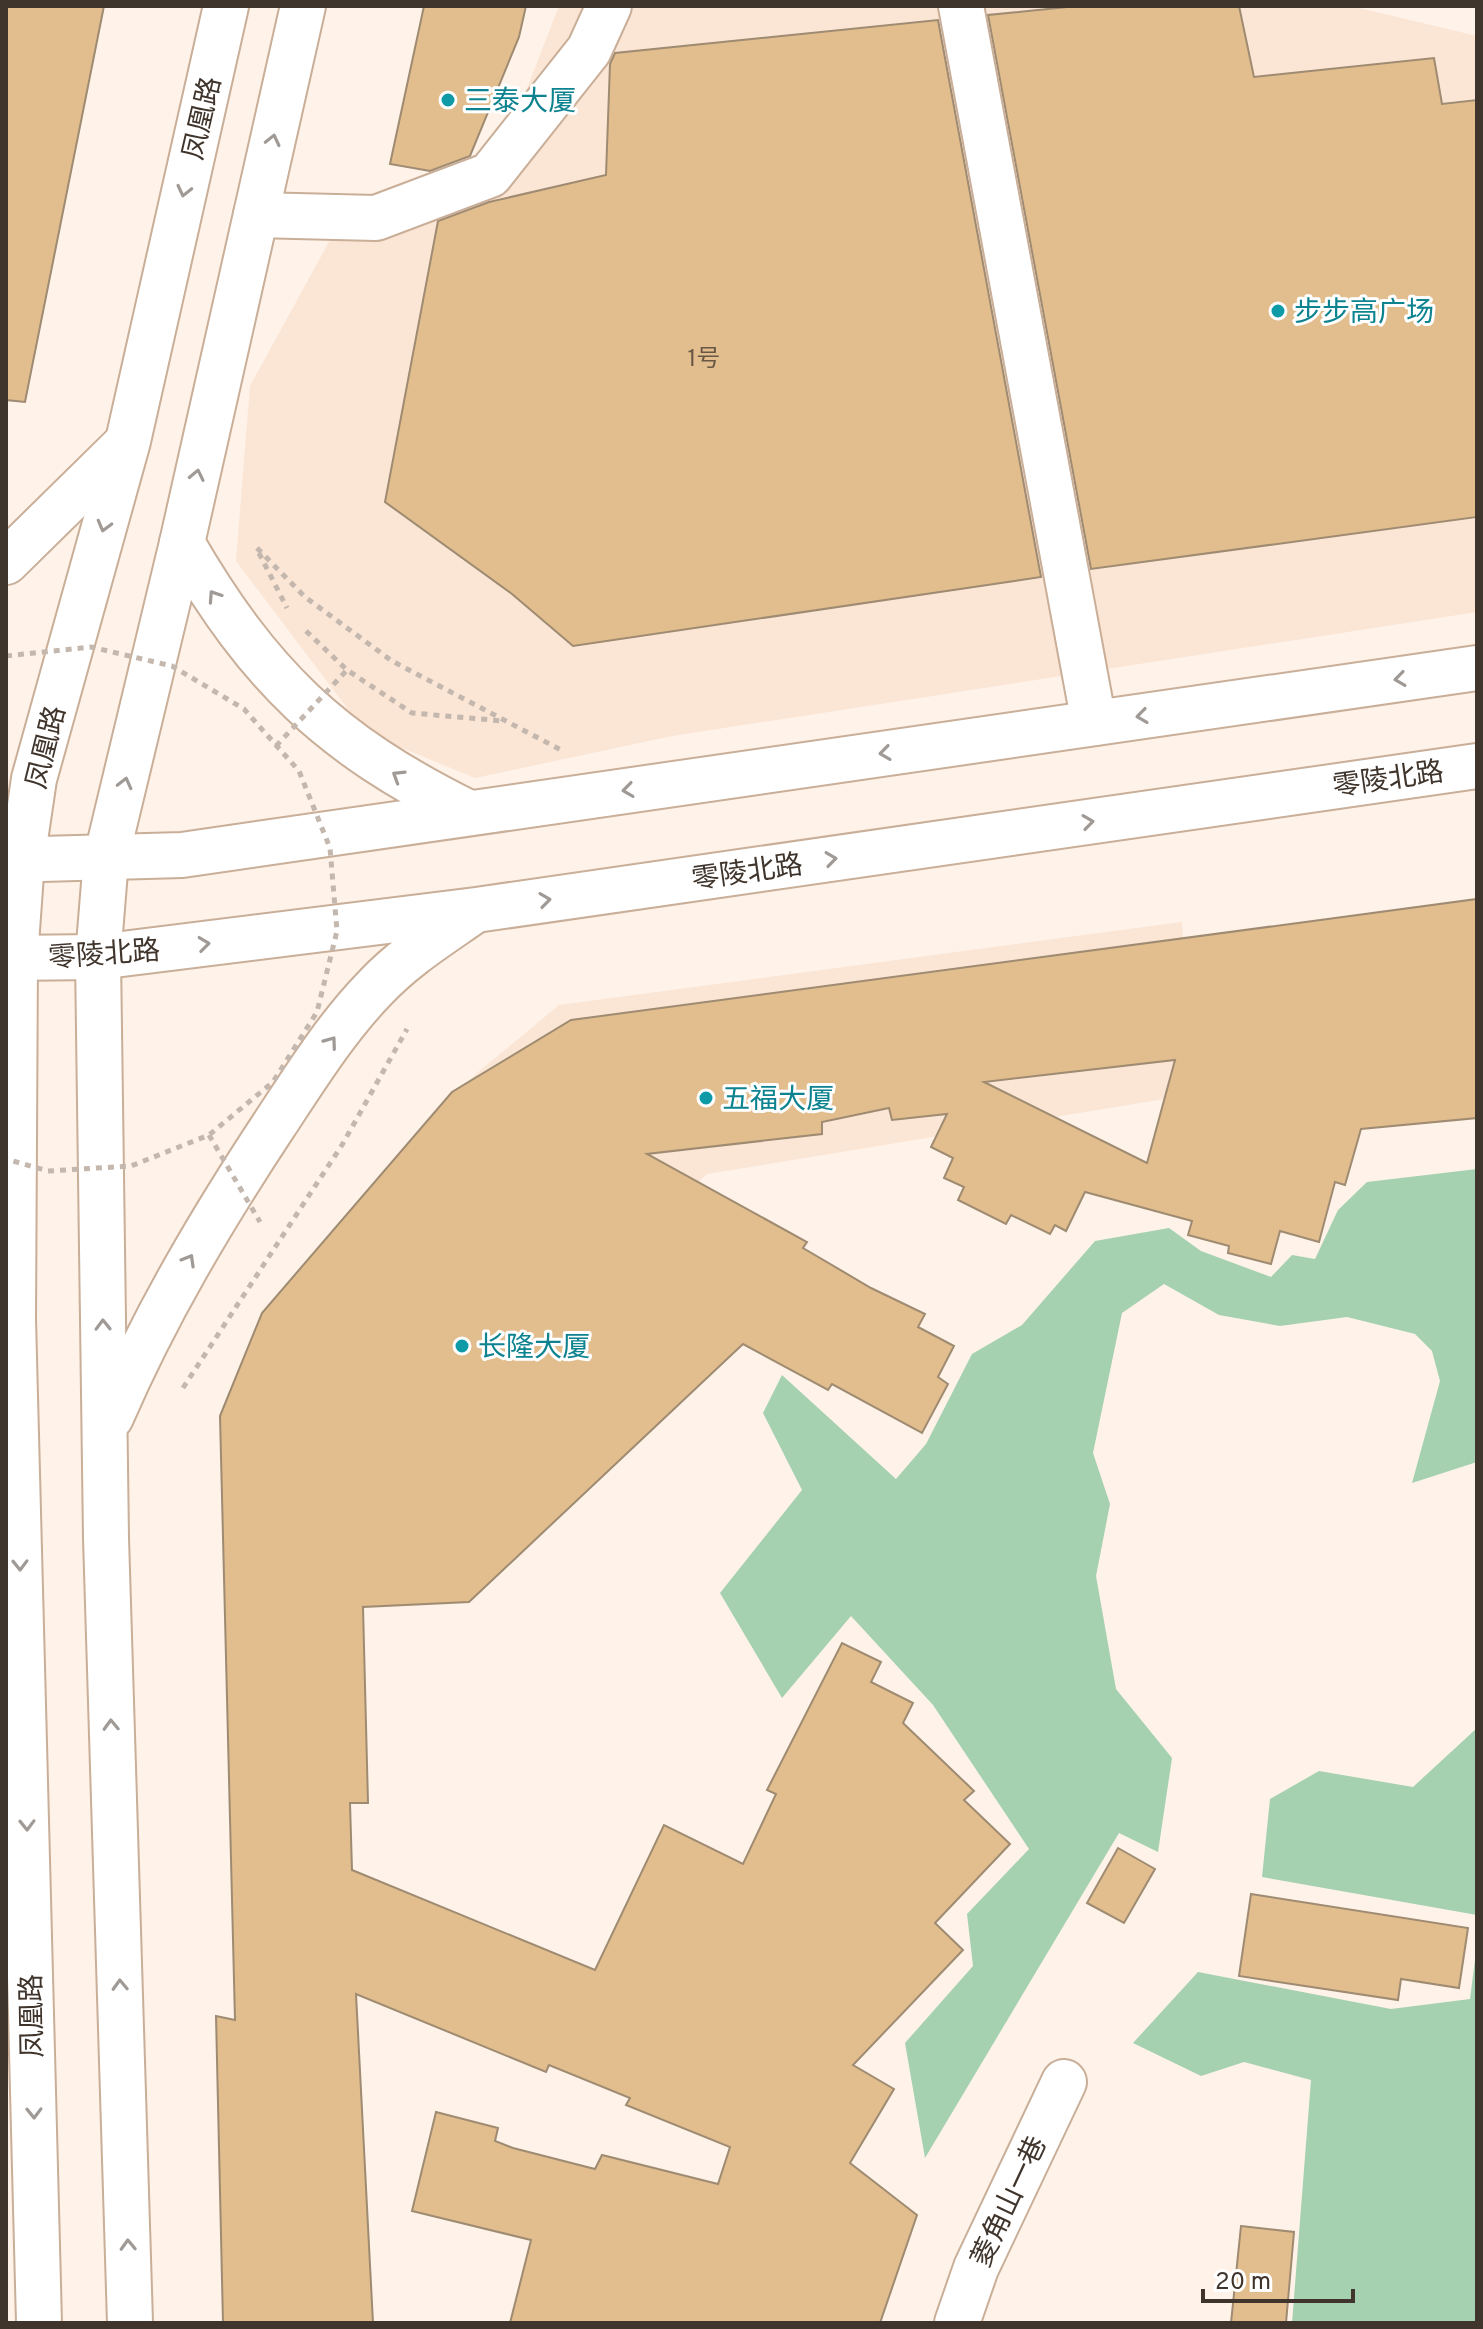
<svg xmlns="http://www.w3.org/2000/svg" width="1483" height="2329" font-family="Overpass,'Noto Sans SC',sans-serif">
<rect width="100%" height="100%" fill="#fef2e9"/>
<!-- built -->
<g fill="#fbe5d5">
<polygon points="559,6 1351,6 1477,36 1477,612 672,736 475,778 366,733 236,561 250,386 353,198 487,191"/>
<polygon points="1182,922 1195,1094 707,1174 602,1267 446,1099 559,1005"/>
</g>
<!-- green -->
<g fill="#a5d1b0">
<polygon points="1477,1169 1477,1462 1412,1483 1440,1381 1432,1351 1415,1334 1347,1317 1280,1326 1219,1315 1164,1284 1122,1313 1093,1453 1110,1504 1096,1576 1116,1689 1172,1758 1158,1852 1119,1833 925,2158 905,2043 973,1966 967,1914 1029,1849 933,1705 851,1616 782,1698 720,1593 802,1490 763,1413 782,1375 896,1479 926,1444 972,1354 1022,1325 1095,1241 1169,1228 1201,1251 1271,1277 1292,1255 1315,1259 1338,1210 1367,1182"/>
<polygon points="1477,1728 1477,1915 1262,1877 1270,1799 1319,1771 1413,1787"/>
<polygon points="1477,1944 1477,2323 1292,2323 1311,2080 1244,2062 1201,2076 1133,2043 1198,1972 1391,2009 1470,1999"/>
</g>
<!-- building -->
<g fill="#e2bd8e" stroke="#9e8b71" stroke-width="2" fill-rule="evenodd">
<polygon points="6,6 104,6 25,402 6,400"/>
<polygon points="424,6 526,6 519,37 470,156 430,171 390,164"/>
<polygon points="1077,6 1239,6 1254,77 1434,58 1442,104 1477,100 1477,517 1091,569 988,15"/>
<polygon points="938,20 1041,577 573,646 512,594 385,502 438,221 489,202 606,175 610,64 615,53"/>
<path d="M1477,899V1118L1361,1129L1345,1185L1335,1182L1319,1242L1280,1231L1271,1264L1228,1253L1229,1246L1188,1235L1192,1221L1085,1192L1066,1231L1055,1225L1050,1234L1011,1215L1006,1224L958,1200L964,1187L944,1178L953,1158L931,1147L947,1114L892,1120L889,1108L822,1122V1134L647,1154L807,1242L803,1248L871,1288L925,1314L918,1327L954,1346L938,1377L948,1384L922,1433L832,1384L828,1390L743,1344L469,1602L363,1607L368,1803H350L352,1870L595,1970L664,1825L743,1864L776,1794L767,1790L842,1643L881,1662L871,1682L913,1703L903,1723L974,1791L964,1800L1010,1844L935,1923L963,1950L853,2065L894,2089L850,2163L917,2215L880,2323H510L531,2240L412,2211L436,2112L498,2128L495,2141L513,2148L595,2169L602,2155L718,2184L730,2147L626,2105L630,2098L549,2065L546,2072L356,1994L373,2323H223L216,2016L235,2020L220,1416L262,1313L452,1092L571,1020ZM1175,1060L1147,1163L984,1082Z"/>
<polygon points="1118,1848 1155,1869 1124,1923 1087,1903"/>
<polygon points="1251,1894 1468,1928 1459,1988 1401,1979 1398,2000 1239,1976"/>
<polygon points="1241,2226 1294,2232 1286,2323 1231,2323"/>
</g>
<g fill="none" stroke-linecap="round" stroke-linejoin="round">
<defs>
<g id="minor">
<polyline points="961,6 1094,723"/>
<polyline points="256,215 376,218 490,175 589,50 609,6"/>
<polyline points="957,2323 976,2268 1064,2082"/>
</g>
<g id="major">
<path d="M182,543C259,676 330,744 467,812"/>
<polyline points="6,562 124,446"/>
<polyline points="6,860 182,855 1477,668"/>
<polyline points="6,958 98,957 476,910 1477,766"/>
<path d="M111,1417C156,1313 212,1219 274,1125C305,1078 336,1028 375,988C403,958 438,936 471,913"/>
<polyline points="39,2323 13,1319 15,958 22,860 34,779 128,441 226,6"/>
<polyline points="130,2323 106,1538 98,957 106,859 182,543 303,6"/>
</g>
</defs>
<!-- minor casing -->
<use href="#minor" stroke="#c9ae98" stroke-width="48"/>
<!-- major casing -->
<use href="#major" stroke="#c9ae98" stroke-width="48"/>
<!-- path -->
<g stroke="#c3b7ae" stroke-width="5" stroke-dasharray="6 6" stroke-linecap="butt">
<polyline points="257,548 305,597 392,661 561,750"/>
<polyline points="259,553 287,608"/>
<polyline points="306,631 347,670 412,713 503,721"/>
<polyline points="183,1388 342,1145 407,1029"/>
</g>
<!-- minor -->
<use href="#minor" stroke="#fff" stroke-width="44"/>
<!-- major -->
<use href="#major" stroke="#fff" stroke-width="44"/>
<!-- path-bridge -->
<g stroke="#c3b7ae" stroke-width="5" stroke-dasharray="6 6" stroke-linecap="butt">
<polyline points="6,656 91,647 172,666 244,709 299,771 330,848 337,931 317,1012 273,1082 209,1135 131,1166 48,1171 6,1159"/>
<polyline points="276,746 347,670"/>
<polyline points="209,1135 260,1222"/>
</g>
</g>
<!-- one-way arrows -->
<defs><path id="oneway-chevron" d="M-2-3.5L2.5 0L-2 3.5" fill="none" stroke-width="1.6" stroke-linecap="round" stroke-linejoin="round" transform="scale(2)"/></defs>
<g stroke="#a09a96">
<use href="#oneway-chevron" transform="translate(273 140) rotate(-77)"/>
<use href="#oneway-chevron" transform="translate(184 191) rotate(103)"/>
<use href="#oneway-chevron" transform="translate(197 475) rotate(-78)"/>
<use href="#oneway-chevron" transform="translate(104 526) rotate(105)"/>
<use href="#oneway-chevron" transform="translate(214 596) rotate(-124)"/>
<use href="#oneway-chevron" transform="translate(1400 679) rotate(172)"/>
<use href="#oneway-chevron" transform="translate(1142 716) rotate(172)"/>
<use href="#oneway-chevron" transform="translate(885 753) rotate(172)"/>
<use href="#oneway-chevron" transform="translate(398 776) rotate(-148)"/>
<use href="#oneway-chevron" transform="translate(125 783) rotate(-76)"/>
<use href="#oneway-chevron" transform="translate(628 790) rotate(172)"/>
<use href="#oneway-chevron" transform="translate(1088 822) rotate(-8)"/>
<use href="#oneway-chevron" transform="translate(831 859) rotate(-8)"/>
<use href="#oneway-chevron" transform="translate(545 900) rotate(-8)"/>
<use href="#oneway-chevron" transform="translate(204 944) rotate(-7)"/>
<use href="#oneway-chevron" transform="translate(331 1042) rotate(-54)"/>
<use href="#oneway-chevron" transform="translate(189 1260) rotate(-60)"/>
<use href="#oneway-chevron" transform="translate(103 1325) rotate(-91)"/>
<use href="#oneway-chevron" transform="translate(20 1565) rotate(89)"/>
<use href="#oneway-chevron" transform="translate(111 1725) rotate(-92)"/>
<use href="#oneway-chevron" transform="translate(27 1825) rotate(89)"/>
<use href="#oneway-chevron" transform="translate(120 1985) rotate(-92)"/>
<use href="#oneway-chevron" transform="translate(34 2113) rotate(89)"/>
<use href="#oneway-chevron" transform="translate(128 2245) rotate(-92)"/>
</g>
<!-- markers -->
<g fill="#0f9aa8" stroke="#fff" stroke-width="3">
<circle cx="448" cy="100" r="8"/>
<circle cx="1278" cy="311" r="8"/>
<circle cx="706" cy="1098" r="8"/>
<circle cx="462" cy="1346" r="8"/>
</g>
<g text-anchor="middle" stroke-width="6" stroke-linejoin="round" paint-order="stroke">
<!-- number labels -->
<g font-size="24" fill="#685744">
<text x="704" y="366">1号</text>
</g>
<!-- culture labels -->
<g font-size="28" fill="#0d838f" stroke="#fff" text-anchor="start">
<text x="464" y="110">三泰大厦</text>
<text x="1294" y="321">步步高广场</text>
<text x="722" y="1108">五福大厦</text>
<text x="478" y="1356">长隆大厦</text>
</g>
<!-- street labels -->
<g font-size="28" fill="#40352c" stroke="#fff">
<text transform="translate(201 118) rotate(-77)" y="10">凤凰路</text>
<text transform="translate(45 747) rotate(-76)" y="10">凤凰路</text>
<text transform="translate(1388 778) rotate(-8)" y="10">零陵北路</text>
<text transform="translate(747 871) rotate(-8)" y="10">零陵北路</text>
<text transform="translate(104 953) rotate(-4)" y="10">零陵北路</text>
<text transform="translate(31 2016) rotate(-91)" y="10">凤凰路</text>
<text transform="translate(1008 2201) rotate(-65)" y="10">菱角山一巷</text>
</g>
</g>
<!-- border -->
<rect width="1483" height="2329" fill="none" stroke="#40352c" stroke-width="16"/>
<!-- scale -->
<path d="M1203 2289v12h150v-12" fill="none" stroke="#40352c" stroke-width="4"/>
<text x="1215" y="2289" font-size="24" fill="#40352c" stroke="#ffffff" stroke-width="6" paint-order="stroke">20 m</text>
</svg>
